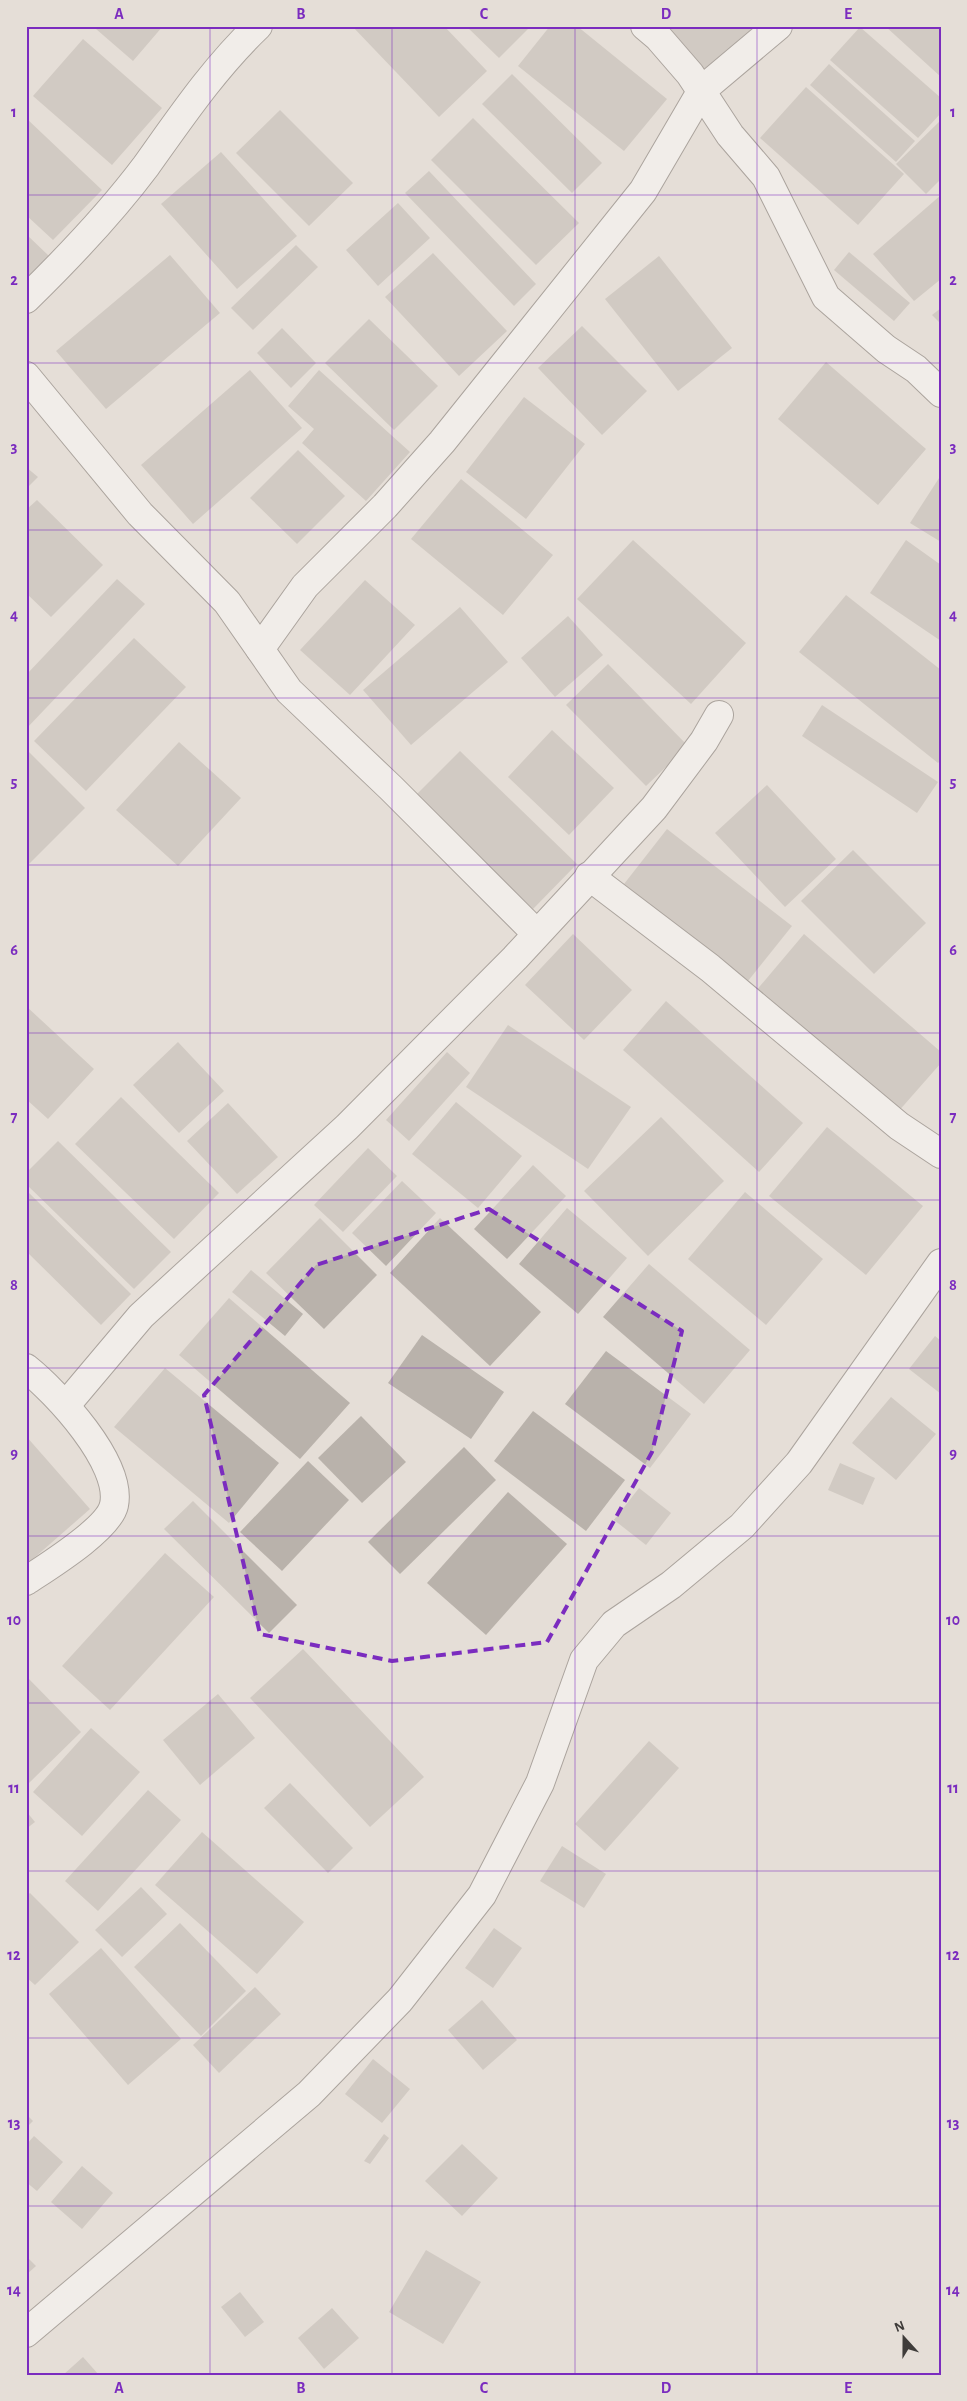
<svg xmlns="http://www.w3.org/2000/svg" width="967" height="2401" font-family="'Alegreya Sans',sans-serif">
<rect width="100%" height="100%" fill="#e5ded7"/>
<!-- building -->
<g fill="#b9b2ab">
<polygon points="98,26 163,26 133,61 96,29"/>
<polygon points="352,26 444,26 487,71 439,117"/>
<polygon points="466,26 531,26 499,58"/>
<polygon points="550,26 577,26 667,99 624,151 518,66"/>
<polygon points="663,26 757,26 704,72"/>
<polygon points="885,26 941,26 941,77"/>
<polygon points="860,27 941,98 941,113 918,138 830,60"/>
<polygon points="83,39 162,108 112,165 33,96"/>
<polygon points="829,64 915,141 896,162 810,85"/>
<polygon points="512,74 602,163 572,193 482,104"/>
<polygon points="806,87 904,174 858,225 760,138"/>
<polygon points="280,110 353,183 309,226 236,153"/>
<polygon points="26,118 102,190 53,240 26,215"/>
<polygon points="473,118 579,223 536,265 431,160"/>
<polygon points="941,120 941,179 926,194 896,164"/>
<polygon points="221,152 297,236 237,289 161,204"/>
<polygon points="429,171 536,284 514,306 405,193"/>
<polygon points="941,195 941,279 914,301 873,254"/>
<polygon points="398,203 430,238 378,286 346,250"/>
<polygon points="26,234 49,256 26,279"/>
<polygon points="296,245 318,267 253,330 231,308"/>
<polygon points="849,252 910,303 894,321 834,270"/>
<polygon points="433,253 507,331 459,376 385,297"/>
<polygon points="170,255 220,313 106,409 56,351"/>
<polygon points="659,256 732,348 678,391 605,299"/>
<polygon points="941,308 941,324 932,315"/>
<polygon points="369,319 438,386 394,430 325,363"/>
<polygon points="582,326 647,391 602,435 538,368"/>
<polygon points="282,328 316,363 291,388 257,353"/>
<polygon points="826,362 926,449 878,505 778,419"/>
<polygon points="250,370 302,428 193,524 141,465"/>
<polygon points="319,370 410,452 366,501 302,443 314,429 288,406"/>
<polygon points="524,397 585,444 526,519 466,472"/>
<polygon points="298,450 345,496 297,544 250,498"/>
<polygon points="26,467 38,477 26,489"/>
<polygon points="941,475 941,542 910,523"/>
<polygon points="461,479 553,555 503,615 411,539"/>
<polygon points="37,500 103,565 51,617 26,593 26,510"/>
<polygon points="633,540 746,643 691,704 577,599"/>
<polygon points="906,540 941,565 941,641 870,593"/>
<polygon points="117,579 145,604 26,729 26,675"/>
<polygon points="365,580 415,625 350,695 300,650"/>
<polygon points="846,595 941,670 941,760 938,763 799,652"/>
<polygon points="460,607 508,662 411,745 363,690"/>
<polygon points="568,616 603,655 555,697 521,658"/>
<polygon points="134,638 186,687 86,791 34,741"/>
<polygon points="608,664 688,746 646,786 566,705"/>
<polygon points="822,705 938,782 917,813 802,736"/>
<polygon points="552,730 614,788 569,835 508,777"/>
<polygon points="179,742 241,798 178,866 116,810"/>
<polygon points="26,749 85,808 26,867"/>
<polygon points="460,751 577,864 533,909 416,795"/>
<polygon points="767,785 836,859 785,907 715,833"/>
<polygon points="667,829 792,926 748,981 624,884"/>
<polygon points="853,850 926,923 874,974 801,901"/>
<polygon points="573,934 632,990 584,1040 525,985"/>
<polygon points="804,934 941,1052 941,1063 897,1113 755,992"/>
<polygon points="666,1001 803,1123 759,1172 623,1050"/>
<polygon points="26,1006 94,1069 48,1119 26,1099"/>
<polygon points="508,1025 631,1107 588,1169 466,1087"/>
<polygon points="178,1042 224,1091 179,1133 133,1085"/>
<polygon points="447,1052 470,1073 409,1141 386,1120"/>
<polygon points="121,1097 219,1193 174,1239 75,1144"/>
<polygon points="456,1102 522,1156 478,1208 412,1154"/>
<polygon points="228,1103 278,1157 237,1194 187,1141"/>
<polygon points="661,1117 724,1181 648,1256 584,1191"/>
<polygon points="827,1127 923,1206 866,1275 769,1196"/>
<polygon points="58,1141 171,1252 134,1289 26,1184 26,1173"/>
<polygon points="368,1148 397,1176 343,1232 314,1205"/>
<polygon points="533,1165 566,1196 507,1259 474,1229"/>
<polygon points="402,1181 436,1213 386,1266 352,1233"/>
<polygon points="26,1190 131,1294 101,1325 26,1251"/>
<polygon points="745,1192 823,1259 766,1325 688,1259"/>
<polygon points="567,1208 627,1258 578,1314 519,1264"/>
<polygon points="320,1218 377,1275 324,1329 266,1273"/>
<polygon points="440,1218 541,1312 490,1366 390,1273"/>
<polygon points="649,1264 750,1350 704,1404 603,1317"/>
<polygon points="251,1270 303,1314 285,1336 232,1292"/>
<polygon points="229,1298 350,1403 300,1459 179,1355"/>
<polygon points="422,1335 504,1392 471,1439 388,1383"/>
<polygon points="935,1336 941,1341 941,1394 909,1369"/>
<polygon points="606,1351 691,1414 650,1468 565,1404"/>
<polygon points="165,1368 279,1463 229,1523 114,1427"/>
<polygon points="891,1397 936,1434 896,1480 852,1443"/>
<polygon points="533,1411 625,1480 586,1531 494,1461"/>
<polygon points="361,1416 406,1462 362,1503 318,1458"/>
<polygon points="26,1436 90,1509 26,1565"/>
<polygon points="464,1447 496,1480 400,1574 368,1542"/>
<polygon points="308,1461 349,1500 282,1571 240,1532"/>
<polygon points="840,1463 875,1478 863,1505 828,1490"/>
<polygon points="639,1488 671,1513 646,1545 614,1520"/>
<polygon points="508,1492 567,1544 486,1635 427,1583"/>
<polygon points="193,1501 297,1605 269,1633 164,1529"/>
<polygon points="165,1553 214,1597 110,1710 62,1666"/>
<polygon points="303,1649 424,1777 370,1827 250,1698"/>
<polygon points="26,1676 81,1732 29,1783 26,1780"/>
<polygon points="218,1694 255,1738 200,1785 163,1740"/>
<polygon points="91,1728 140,1772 82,1836 33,1792"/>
<polygon points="649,1741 679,1768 605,1851 575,1824"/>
<polygon points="290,1783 353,1848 328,1873 264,1808"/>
<polygon points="148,1790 181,1820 98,1911 65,1881"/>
<polygon points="26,1811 35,1822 26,1829"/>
<polygon points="202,1832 304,1922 257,1974 155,1885"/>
<polygon points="562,1846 606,1874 584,1908 540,1881"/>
<polygon points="141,1887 167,1914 122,1957 95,1930"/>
<polygon points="30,1893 79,1942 35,1985 26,1977 26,1896"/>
<polygon points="180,1923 246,1991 201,2036 134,1967"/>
<polygon points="494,1928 522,1948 493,1988 465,1968"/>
<polygon points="101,1948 181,2039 128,2085 49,1994"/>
<polygon points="255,1987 281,2014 219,2073 193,2045"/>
<polygon points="482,2000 517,2040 483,2070 448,2030"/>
<polygon points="373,2059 410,2089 382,2123 345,2094"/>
<polygon points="26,2114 33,2121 26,2128"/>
<polygon points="384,2134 389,2138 370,2164 364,2161"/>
<polygon points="34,2136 63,2162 37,2191 26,2182 26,2145"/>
<polygon points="462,2144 498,2178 462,2216 425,2181"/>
<polygon points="82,2166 113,2193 82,2229 51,2202"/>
<polygon points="426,2250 481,2282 443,2344 389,2312"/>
<polygon points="26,2256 36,2266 26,2275"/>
<polygon points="240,2292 264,2322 245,2337 221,2307"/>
<polygon points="332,2308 359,2338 324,2369 298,2338"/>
<polygon points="83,2357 99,2375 63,2375"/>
</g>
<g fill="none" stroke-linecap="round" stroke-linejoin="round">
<defs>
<g id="minor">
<polyline points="645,26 658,37 690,74 730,135 766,177 826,297 886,349 916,369 941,393"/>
<path d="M26,299C69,257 110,214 146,166C181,117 214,68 258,26"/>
<polyline points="26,376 140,514 227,602 289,691 391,788 536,933"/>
<polyline points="260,649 305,586 385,506 442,442 643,191 702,90 778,26"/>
<polyline points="589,876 710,968 899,1126 941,1154"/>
<path d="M26,1368C56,1392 123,1463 114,1505C109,1529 47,1567 26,1581"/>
<polyline points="66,1405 141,1316 347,1127 515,958 654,808 704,741 719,715"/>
<polyline points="26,2333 309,2094 400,2000 482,1895 540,1783 584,1660 614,1624 671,1585 742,1526 799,1463 941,1263"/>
</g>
</defs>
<!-- minor casing -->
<use href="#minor" stroke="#645d58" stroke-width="30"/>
<!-- minor -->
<use href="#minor" stroke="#fff" stroke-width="28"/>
</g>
<!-- marked area -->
<path d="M0 0H967V2401H0ZM489,1209L682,1331L652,1452L547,1642L392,1661L260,1634L204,1395L316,1265Z" fill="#e5ded7" fill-opacity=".55" fill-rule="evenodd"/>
<path fill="none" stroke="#7b2cbf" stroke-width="4" stroke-dasharray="10 6" stroke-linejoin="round" d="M489,1209L682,1331L652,1452L547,1642L392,1661L260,1634L204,1395L316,1265Z"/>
<!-- grid -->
<path fill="none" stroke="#7b2cbf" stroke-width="1" stroke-opacity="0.55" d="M210,26V2375M392,26V2375M575,26V2375M757,26V2375M26,195H941M26,363H941M26,530H941M26,698H941M26,865H941M26,1033H941M26,1200H941M26,1368H941M26,1536H941M26,1703H941M26,1871H941M26,2038H941M26,2206H941"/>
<!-- border -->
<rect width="967" height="2401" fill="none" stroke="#e5ded7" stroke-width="55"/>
<!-- north arrow -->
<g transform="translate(904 2338) rotate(339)" stroke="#e5ded7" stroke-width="4" paint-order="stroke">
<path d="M0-4L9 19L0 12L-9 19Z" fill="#3f3c3a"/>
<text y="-8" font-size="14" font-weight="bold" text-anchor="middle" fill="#3f3c3a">N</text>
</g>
<rect x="28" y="28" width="912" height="2346" fill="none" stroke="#7b2cbf" stroke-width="2"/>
<g font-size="16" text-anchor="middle" font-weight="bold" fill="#7b2cbf">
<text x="119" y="19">A</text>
<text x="301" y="19">B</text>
<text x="484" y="19">C</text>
<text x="666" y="19">D</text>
<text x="848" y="19">E</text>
<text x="14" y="117">1</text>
<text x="953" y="117">1</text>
<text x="14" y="285">2</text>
<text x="953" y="285">2</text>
<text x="14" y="452">3</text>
<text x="953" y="452">3</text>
<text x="14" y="620">4</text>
<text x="953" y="620">4</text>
<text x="14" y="787">5</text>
<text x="953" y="787">5</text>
<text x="14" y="955">6</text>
<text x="953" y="955">6</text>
<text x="14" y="1122">7</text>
<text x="953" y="1122">7</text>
<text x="14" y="1290">8</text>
<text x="953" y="1290">8</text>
<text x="14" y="1458">9</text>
<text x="953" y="1458">9</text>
<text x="14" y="1625">10</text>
<text x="953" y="1625">10</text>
<text x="14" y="1793">11</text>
<text x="953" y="1793">11</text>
<text x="14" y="1960">12</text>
<text x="953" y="1960">12</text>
<text x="14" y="2128">13</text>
<text x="953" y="2128">13</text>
<text x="14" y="2295">14</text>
<text x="953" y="2295">14</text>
<text x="119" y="2393">A</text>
<text x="301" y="2393">B</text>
<text x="484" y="2393">C</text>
<text x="666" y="2393">D</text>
<text x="848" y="2393">E</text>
</g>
</svg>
